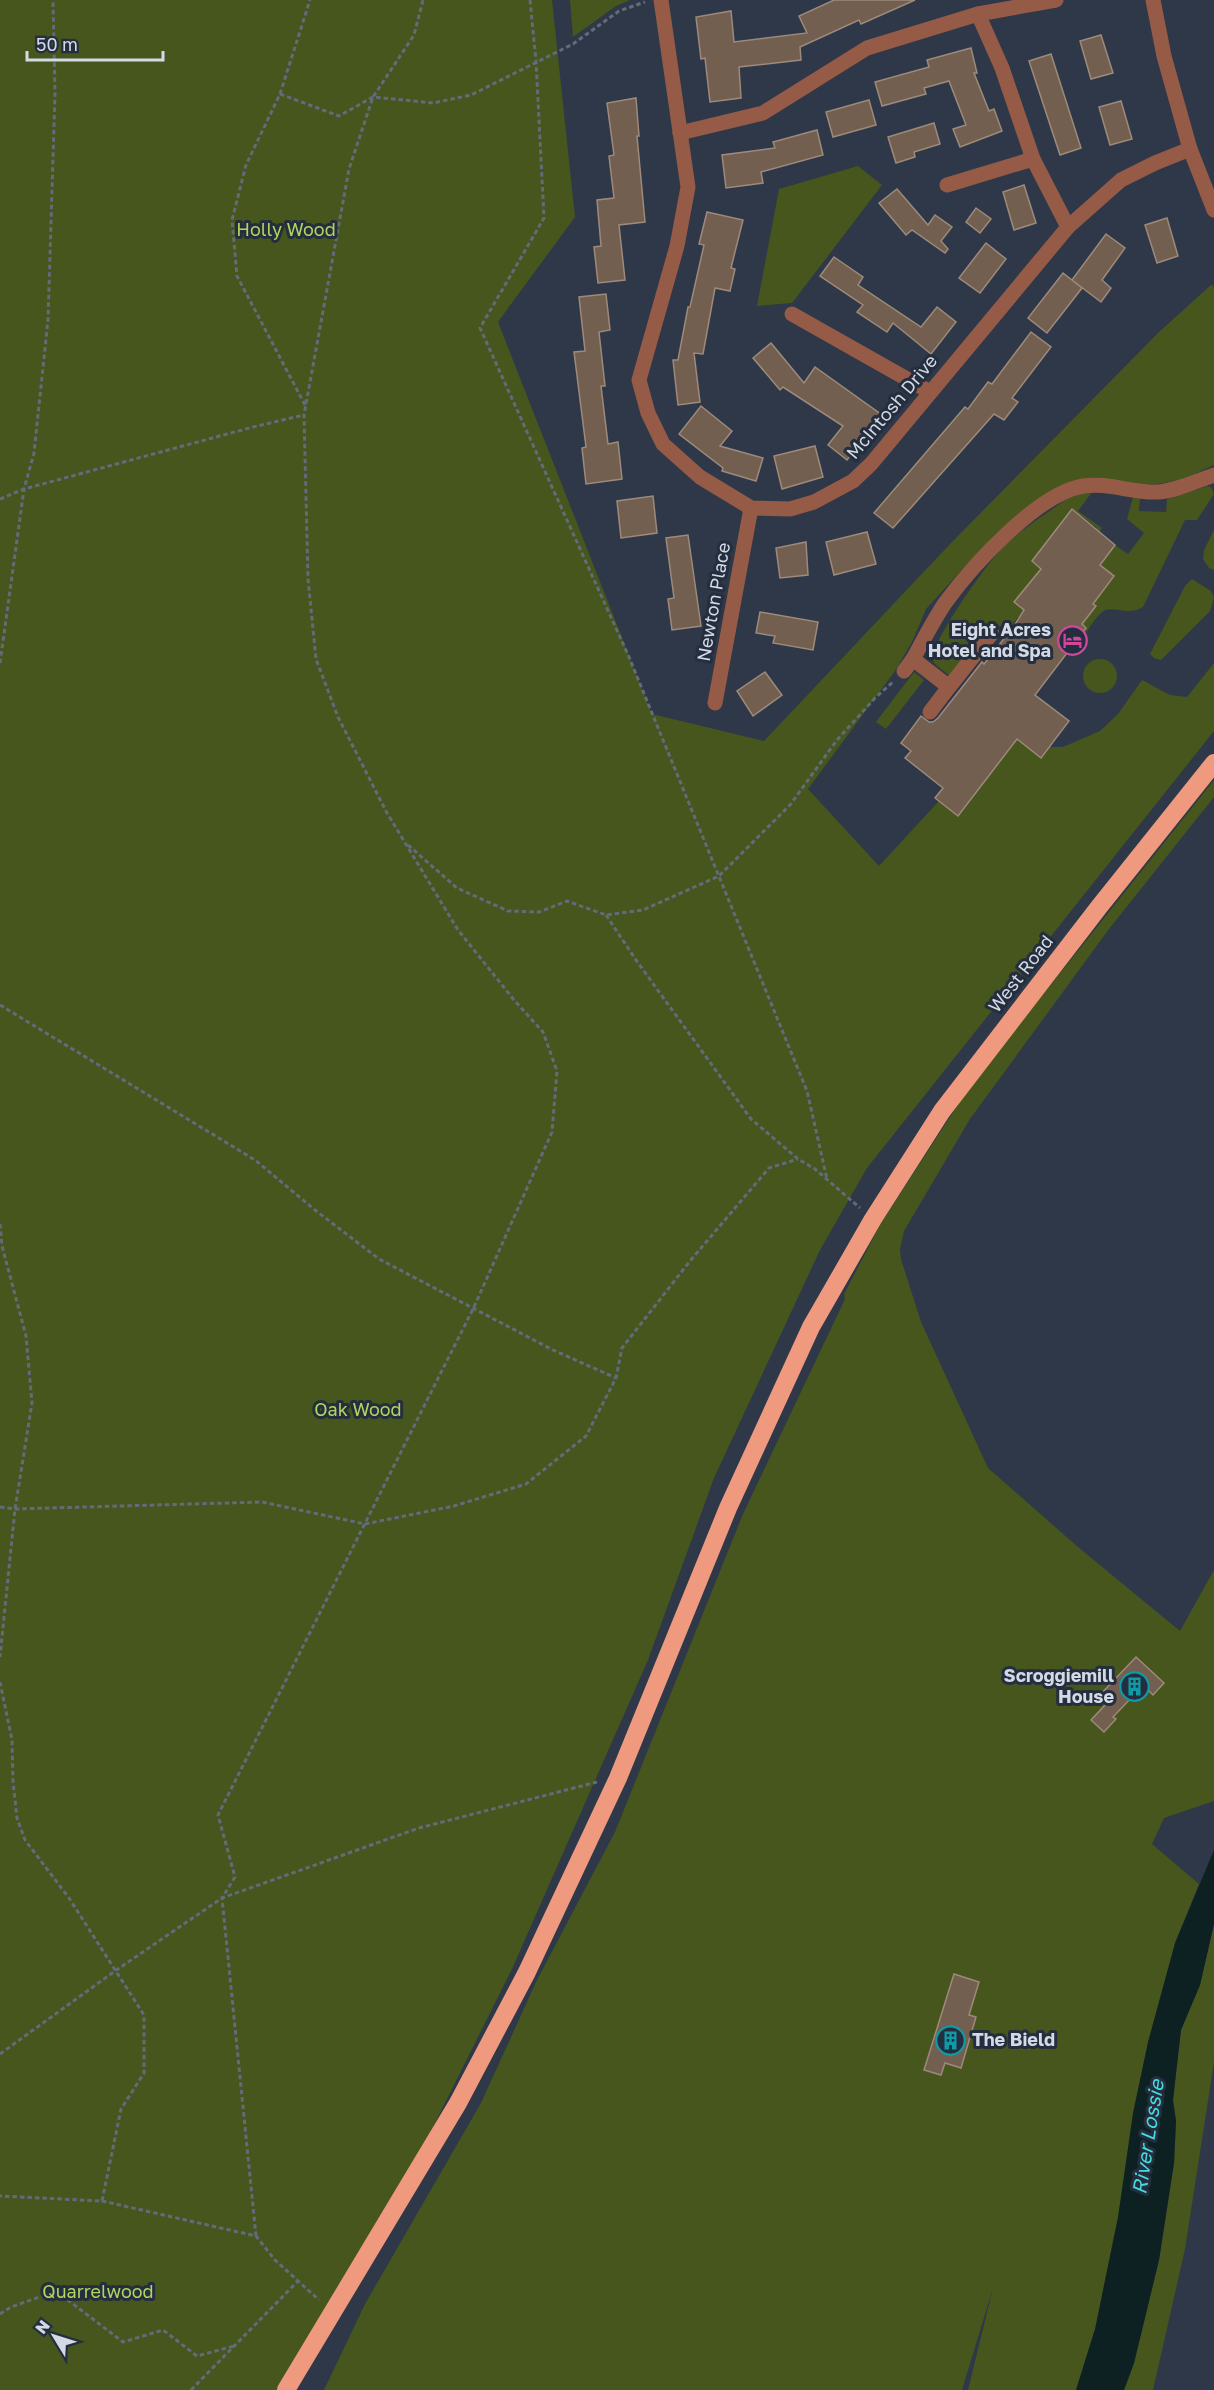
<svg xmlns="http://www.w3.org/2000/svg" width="1214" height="2390" font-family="'Golos Text',sans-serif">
<rect width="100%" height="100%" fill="#2e3849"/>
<!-- green -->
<g fill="#46561d">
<path d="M0,0H552L575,217L498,322L652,714L764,741L951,543L1159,332L1212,284L1214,288V465C1195,474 1177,482 1156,484C1119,488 1096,472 1058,488L969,562L926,609L912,642L895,671L808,789L879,866L939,801L958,816L1020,736L1049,747H1063L1100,731L1118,714L1142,680L1170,695L1187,697L1214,663V731L867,1168L820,1250L714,1478L648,1660L512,1969L389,2215L286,2390H0Z"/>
<polygon points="570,0 630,0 616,6 573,37"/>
<polygon points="858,166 882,185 792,303 757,306 779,189"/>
<path d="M1208,486L1211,487L1214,494L1197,520H1185L1143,607C1127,617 1112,604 1102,612C1094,619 1086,633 1080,642L1075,643L1086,628L1082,624L1095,606L1093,604L1114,576L1100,565L1115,545L1128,554L1144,533L1127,519L1133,497L1140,498L1139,511L1166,512L1167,499Z"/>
<path d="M1080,492H1092L1078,511L1102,528L1096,537L1092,534L1097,528L1072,509L1032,561L1041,569L1015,602L1024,610L1012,625L988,627L950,676C945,672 936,666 933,661C927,646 994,553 1008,542C1028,525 1050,511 1071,496Z"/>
<polygon points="1214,530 1214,570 1209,568 1203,559 1204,550"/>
<polygon points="1192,579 1211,591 1214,598 1210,611 1161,660 1154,658 1150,654 1185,586"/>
<circle cx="1100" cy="676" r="17"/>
<polygon points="914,672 924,680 886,729 876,722"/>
<polygon points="1214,780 1214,797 1109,929 970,1119 904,1231 900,1249 901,1259 921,1322 988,1468 1078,1547 1180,1631 1214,1570 1214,1801 1164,1818 1152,1844 1199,1884 1175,1943 1108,2289 1076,2390 968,2390 993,2288 962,2390 324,2390 365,2304 481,2103 537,1980 615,1832 743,1514 845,1299 844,1294 880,1225 957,1106 1010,1036"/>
<polygon points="1214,1924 1214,2062 1185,2249 1153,2390 1124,2390 1134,2363 1159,2260 1174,2163 1176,2121 1173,2100 1181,2030 1200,1985"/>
</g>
<!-- water -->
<polygon fill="#0e2122" points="1214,1850 1214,1924 1200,1985 1181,2030 1173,2100 1176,2121 1174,2163 1159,2260 1134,2363 1124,2390 1076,2390 1095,2329 1118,2217 1133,2113 1148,2042 1175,1943"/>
<!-- building -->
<g fill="#725f50" stroke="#9e8a7a" stroke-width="1.5">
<polygon points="834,0 915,0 861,24 859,20 800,47 801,60 739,67 741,98 710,102 705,58 701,59 696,17 731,11 734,42 807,33 799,16"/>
<polygon points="1101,35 1113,73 1091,79 1080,41"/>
<polygon points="971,48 977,73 974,73 989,111 994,109 1002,131 960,147 953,129 966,125 949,81 924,88 926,94 882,106 875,82 929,67 927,60"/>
<polygon points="1051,54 1081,148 1060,155 1029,61"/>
<polygon points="636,98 639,136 637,136 645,222 619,225 625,280 598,283 594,247 601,246 597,200 614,198 609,156 614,155 607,103"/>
<polygon points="869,100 876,125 833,137 826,112"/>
<polygon points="1121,101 1132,139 1110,145 1099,107"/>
<polygon points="934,123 940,144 914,152 915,157 896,163 888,137"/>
<polygon points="817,130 823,155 761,172 763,183 726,188 722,155 775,148 773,142"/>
<polygon points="1024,185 1036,223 1014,230 1003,192"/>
<polygon points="897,189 928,225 935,215 952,227 941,241 948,249 945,253 912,230 906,235 879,203"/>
<polygon points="976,208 991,219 980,233 966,222"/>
<polygon points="707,212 743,220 731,268 735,269 730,291 715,288 703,354 694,353 700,402 678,405 673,360 678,360 688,307 690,307 704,245 699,244"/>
<polygon points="1167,218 1178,256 1157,263 1145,225"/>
<polygon points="1106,234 1125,248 1102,280 1111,288 1101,302 1072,280 1082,288 1047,333 1028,318 1063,273 1072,280"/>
<polygon points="986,243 1006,259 980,293 959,278"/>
<polygon points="834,257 863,277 858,285 921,327 937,307 956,322 931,354 893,323 887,332 857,312 863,305 820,276"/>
<polygon points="606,294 610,330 599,332 605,386 601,386 608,444 618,442 622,479 586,484 582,448 586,447 574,352 585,351 579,297"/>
<polygon points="1031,332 1051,347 1012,398 1018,402 1004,420 994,414 893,528 874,513 965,407 968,409 988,382 992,384"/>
<polygon points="771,343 804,383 815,367 882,415 847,460 828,445 843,426 783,387 780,390 753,358"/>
<polygon points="701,406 732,431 720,446 763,458 756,481 722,471 723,468 679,434"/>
<polygon points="815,446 823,477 782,489 774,456"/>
<polygon points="653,496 657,533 621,538 617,501"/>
<polygon points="1072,509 1115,545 1100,565 1114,576 1093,604 1096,606 1082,624 1086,628 1035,695 1069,721 1041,758 1017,739 958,816 935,798 943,788 905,758 911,751 901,743 921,716 929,722 933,722 938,718 982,662 984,664 1014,626 1024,610 1014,602 1041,569 1032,561"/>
<polygon points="867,532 876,564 834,575 826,542"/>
<polygon points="688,535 701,626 672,630 668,599 674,598 666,538"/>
<polygon points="806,542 808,575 780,578 776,548"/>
<polygon points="760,612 818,622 813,650 773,643 775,636 756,633"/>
<polygon points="765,672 782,695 753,716 737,691"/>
<polygon points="1136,1657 1164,1683 1153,1695 1146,1688 1137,1698 1134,1695 1113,1717 1116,1719 1104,1732 1091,1720 1105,1705 1097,1698"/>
<polygon points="954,1974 979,1982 969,2015 976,2017 961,2068 945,2063 941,2075 924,2070"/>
</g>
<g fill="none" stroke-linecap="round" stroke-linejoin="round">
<!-- path -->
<g stroke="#626b7a" stroke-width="3" stroke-dasharray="4.5 3" stroke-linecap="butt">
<polyline points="530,0 536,61 544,218 480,328 629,657 807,1091 827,1179"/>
<polyline points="280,94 339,116 373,97 433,103 471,95 573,44 619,11 645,2"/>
<polyline points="305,405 237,276 232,220 246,165 280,94 310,0"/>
<polyline points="0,499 24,489 253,427 304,415"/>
<polyline points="0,663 24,489 34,453 48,320 55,93 53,0"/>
<polyline points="408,845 457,888 508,911 539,912 567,901 606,915 643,910 719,876 790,805 837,740 875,698 893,682"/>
<polyline points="606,915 636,960 751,1119 798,1159 815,1169 860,1208"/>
<polyline points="0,1005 255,1160 315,1210 379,1259 553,1350 616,1378"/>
<polyline points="0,1224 2,1246 26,1336 32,1403 15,1509 0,1657"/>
<polyline points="0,1507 15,1509 262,1502 365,1524 454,1506 526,1484 586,1436 616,1378 622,1348 690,1261 769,1168 798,1159"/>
<polyline points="0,1682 12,1740 13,1782 17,1818 25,1840 69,1898 144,2015 144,2073 121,2109 102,2201 0,2196"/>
<polyline points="0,2054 115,1971 222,1898 419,1828 597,1782"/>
<polyline points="102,2201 256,2236 275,2260 319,2300"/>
<polyline points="256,2236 222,1898 235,1877 218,1815 474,1307 552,1132 557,1071 543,1032 514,1000 458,930 387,813 338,717 316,659 308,579 304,415 349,169 373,97 414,35 423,0"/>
<polyline points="0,2314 11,2307 56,2291 123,2342 163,2330 197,2356 234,2346"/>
<polyline points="191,2390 298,2281"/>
</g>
<!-- minor -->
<g stroke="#955b47" stroke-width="15">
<polyline points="661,0 688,187 677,246 639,380 648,413 663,444 700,477 751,508 790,509 814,502 853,481 871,464 1068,227 1121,180 1155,163 1190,149"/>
<polyline points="1153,0 1164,56 1190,149 1214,210"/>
<polyline points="978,14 1002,68 1033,159 1068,227"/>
<polyline points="680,133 763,113 867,48 978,14 1056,0"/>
<polyline points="947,185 1033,159"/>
<polyline points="792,314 930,392"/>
<path d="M992,633L949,687L913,659C923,641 933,621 945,603C972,566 1037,494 1083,486C1107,482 1132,493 1157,492C1176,491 1196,481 1214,475"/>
<polyline points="904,671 913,659"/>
<polyline points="715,703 751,508"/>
<polyline points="930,712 949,687"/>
</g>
<!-- highway -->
<polyline stroke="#ef9a7e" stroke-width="18" points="286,2390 458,2103 527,1972 618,1778 728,1508 811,1327 873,1219 942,1111 1099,907 1214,763"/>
</g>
<!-- icons -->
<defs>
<symbol id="hotel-ring" viewBox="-11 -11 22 22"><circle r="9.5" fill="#242e3e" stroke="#d1479c" stroke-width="1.5"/><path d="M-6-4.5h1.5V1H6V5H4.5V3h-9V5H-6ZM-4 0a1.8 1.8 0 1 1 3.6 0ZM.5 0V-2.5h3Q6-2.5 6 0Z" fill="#d1479c"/></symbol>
<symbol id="building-ring" viewBox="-11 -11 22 22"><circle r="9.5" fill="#242e3e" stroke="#0f9aa8" stroke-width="1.5"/><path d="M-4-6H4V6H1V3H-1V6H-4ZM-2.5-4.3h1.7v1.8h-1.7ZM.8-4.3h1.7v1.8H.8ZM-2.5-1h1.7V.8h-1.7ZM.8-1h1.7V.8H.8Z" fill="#0f9aa8"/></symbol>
</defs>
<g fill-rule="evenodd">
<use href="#hotel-ring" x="1056" y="624" width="33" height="33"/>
<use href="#building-ring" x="1118" y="1670" width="33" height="33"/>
<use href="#building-ring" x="934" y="2024" width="33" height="33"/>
</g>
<g text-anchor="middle" stroke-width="6" stroke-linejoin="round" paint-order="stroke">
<!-- park labels -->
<g font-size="18" fill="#b2d55c" stroke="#242e3e">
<text x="286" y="236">Holly Wood</text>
<text x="358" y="1416">Oak Wood</text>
<text x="98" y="2298">Quarrelwood</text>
</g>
<!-- street labels -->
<g font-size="18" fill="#d4dae5" stroke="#242e3e">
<text transform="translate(892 407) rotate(-50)" y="6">McIntosh Drive</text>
<text transform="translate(714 602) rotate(-80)" y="6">Newton Place</text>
<text transform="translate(1021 974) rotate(-52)" y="6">West Road</text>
</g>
<!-- poi labels -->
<g font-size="18" font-weight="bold" fill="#d4dae5" stroke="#242e3e" text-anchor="end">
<text x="1051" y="636">Eight Acres<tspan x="1051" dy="21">Hotel and Spa</tspan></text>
<text x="1114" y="1682">Scroggiemill<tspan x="1114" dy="21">House</tspan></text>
<text x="972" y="2046" text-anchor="start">The Bield</text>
</g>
<!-- water labels -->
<g font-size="20" font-style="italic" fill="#45dae0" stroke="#242e3e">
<text transform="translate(1148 2137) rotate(-81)" y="7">River Lossie</text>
</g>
</g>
<!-- north arrow -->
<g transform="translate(54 2336) rotate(308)" stroke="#242e3e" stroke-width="4.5" paint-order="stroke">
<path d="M0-4.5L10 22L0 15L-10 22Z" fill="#d4dae5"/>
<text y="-9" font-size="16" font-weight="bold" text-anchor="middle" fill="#d4dae5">N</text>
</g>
<!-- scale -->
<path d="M27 51v9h136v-9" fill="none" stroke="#d4dae5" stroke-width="3"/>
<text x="36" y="51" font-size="18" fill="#d4dae5" stroke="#242e3e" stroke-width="4.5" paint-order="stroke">50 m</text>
</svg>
